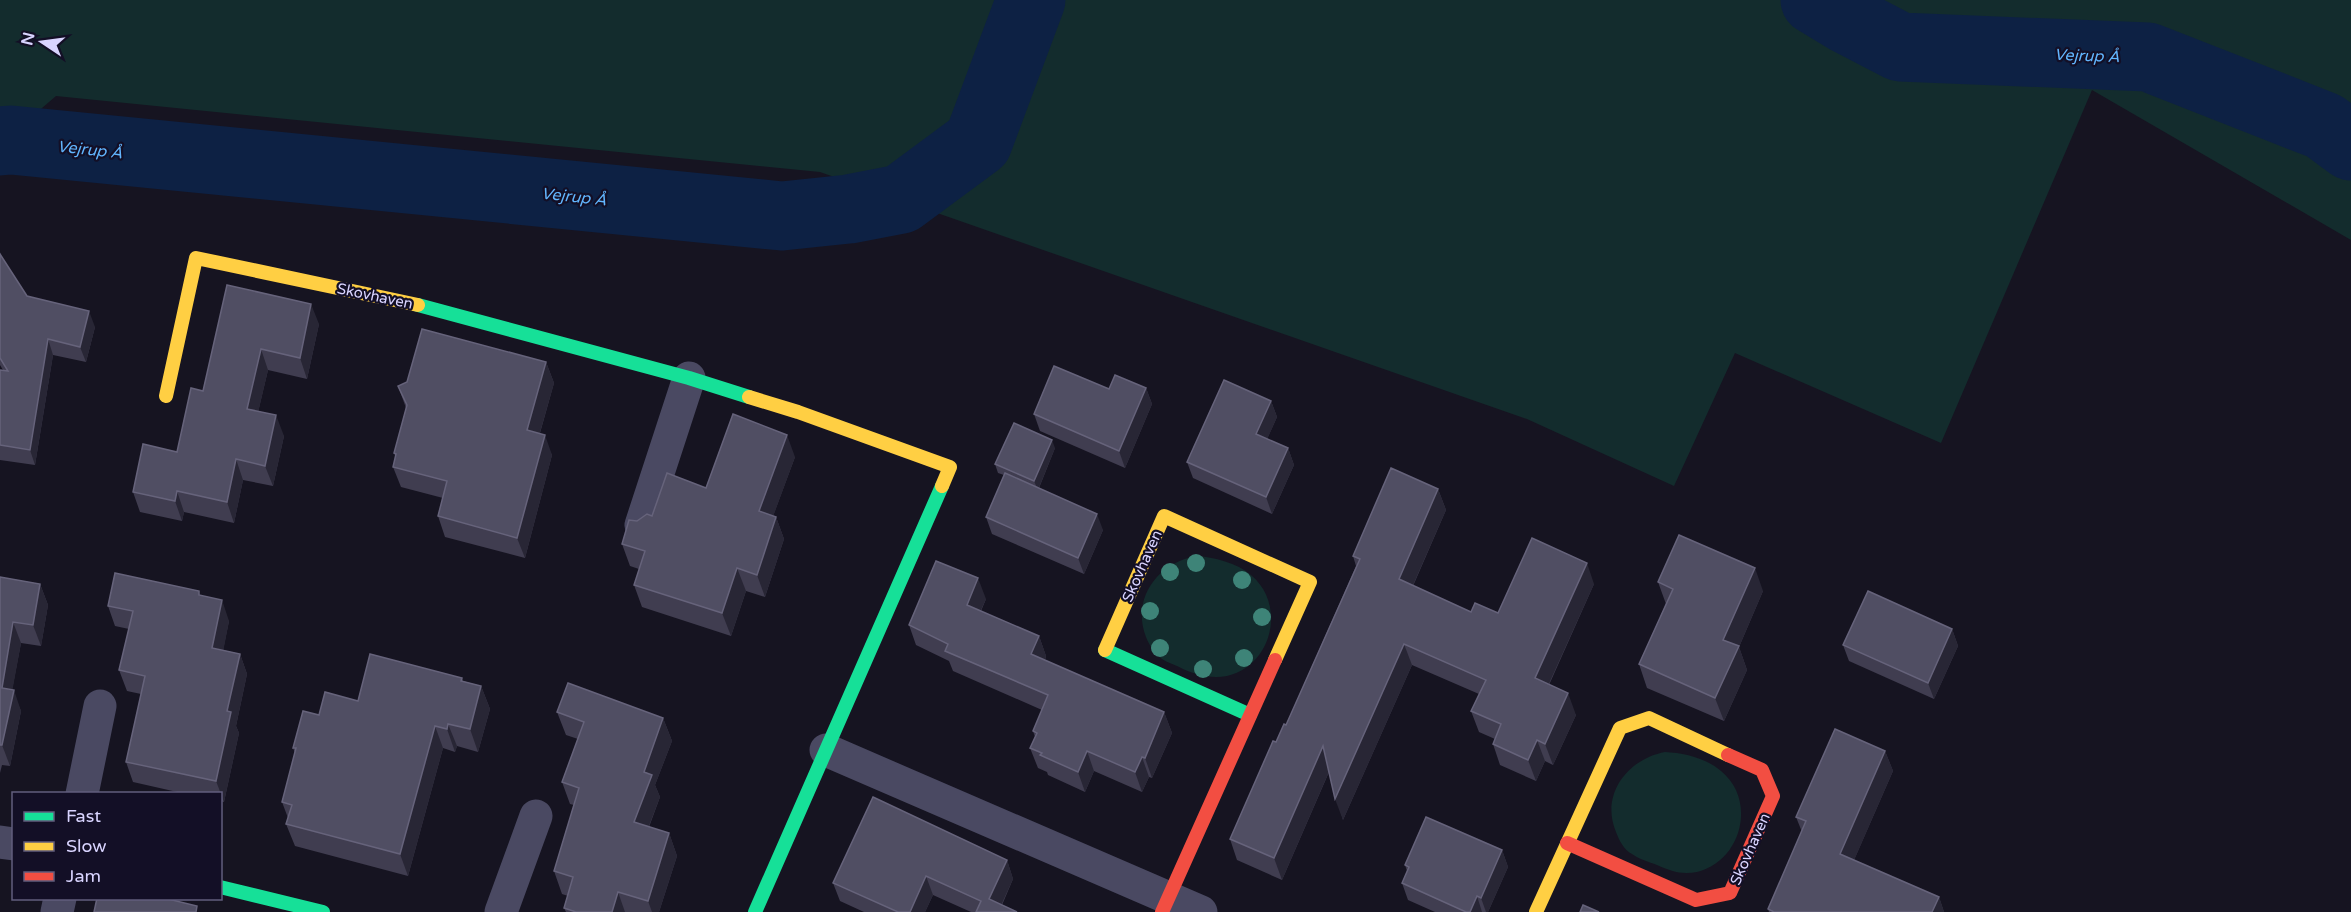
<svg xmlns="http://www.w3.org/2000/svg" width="2351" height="912" font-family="'Varela Round',sans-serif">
<rect width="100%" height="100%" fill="#161421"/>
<!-- green -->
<g fill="#132c2d">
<polygon points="0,0 2351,0 2351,240 2092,90 1941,443 1735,353 1674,486 1527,419 820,172 56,96 0,144"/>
<path d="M1196,556C1214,557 1237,563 1251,575C1287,605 1272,666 1227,676C1211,679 1197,675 1183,669C1176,665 1168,663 1162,659C1155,654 1149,645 1146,637C1131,598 1158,563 1196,556Z"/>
<path d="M1665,752C1684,753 1706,758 1721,771C1757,800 1742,861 1697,872C1681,875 1671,871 1657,865C1649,862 1639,859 1632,854C1624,850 1619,840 1616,832C1600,794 1628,759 1665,752Z"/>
</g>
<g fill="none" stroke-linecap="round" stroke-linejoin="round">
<!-- river -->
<g stroke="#0d2144" stroke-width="69">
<polyline points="1815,0 1848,20 1900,47 2148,57 2324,126 2351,146"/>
<polyline points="0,141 11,140 782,216 849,209 901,199 978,142 1031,0"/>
</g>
<!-- street -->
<g stroke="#4a4962" stroke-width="33">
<polyline points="641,525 689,378"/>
<polyline points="826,750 1201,912"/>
<polyline points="82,794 100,706"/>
<polyline points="0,842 14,844"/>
<polyline points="57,912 60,898"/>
<polyline points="501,912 536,816"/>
</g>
<!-- fast -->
<g stroke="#16e098" stroke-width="14">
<polyline points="418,305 689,378 749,397"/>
<polyline points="1105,650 1250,715"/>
<polyline points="220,887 323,912"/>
<polyline points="755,912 942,486"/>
</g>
<!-- slow -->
<g stroke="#ffcf43" stroke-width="14">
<polyline points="166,396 196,258 418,305"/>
<polyline points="749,397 798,412 950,467 942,486"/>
<polyline points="1105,650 1164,516 1310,582 1275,660"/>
<polyline points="1536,912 1620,728 1649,718 1728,755"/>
</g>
<!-- jam -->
<g stroke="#f24e42" stroke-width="14">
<polyline points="1567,843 1696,900 1730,893 1773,796 1762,770 1728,755"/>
<polyline points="1162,912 1275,660"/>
</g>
</g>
<!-- trees -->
<g fill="#3e8478">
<circle cx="1196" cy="563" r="9"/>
<circle cx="1170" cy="572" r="9"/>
<circle cx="1242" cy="580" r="9"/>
<circle cx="1150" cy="611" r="9"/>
<circle cx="1262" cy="617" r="9"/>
<circle cx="1160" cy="648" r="9"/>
<circle cx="1244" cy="658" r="9"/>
<circle cx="1203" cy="669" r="9"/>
</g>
<!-- wall -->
<g fill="#403d50">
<polygon points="0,254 27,296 95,327 86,362 53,355 35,465 0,460 0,370 3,370 0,365"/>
<polygon points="227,285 319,324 307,379 268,370 258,412 284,436 273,486 243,480 234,523 184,512 182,521 140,512 133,492 177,452 203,391"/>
<polygon points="546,362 554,383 540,433 552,455 525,558 445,537 438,516 443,498 401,487 393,467 396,457 394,453 406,408 398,386"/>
<polygon points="1146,388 1152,404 1125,468 1040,431 1034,414 1109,389"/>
<polygon points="1271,401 1277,417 1267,439 1288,448 1294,465 1272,514 1193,478 1187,462"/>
<polygon points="1055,448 1039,488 1103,530 1084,574 992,534 986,517 1004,475 998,473 995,464"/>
<polygon points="795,457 773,516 776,517 784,539 765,597 746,591 731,636 642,607 634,585 639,569 630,566 622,544 637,521 652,516 706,488"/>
<polygon points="1438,489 1446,510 1413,586 1471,612 1498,613 1594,584 1549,685 1576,715 1553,765 1545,761 1536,781 1500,765 1493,744 1495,739 1479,732 1471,711 1479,694 1412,665 1343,820 1329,772 1282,880 1237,860 1230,839 1276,742 1286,725 1356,566 1353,556"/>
<polygon points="0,577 40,584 48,605 41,646 21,643 12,690 21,711 10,766 2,765 0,773"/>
<polygon points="1658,582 1763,591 1739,647 1747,670 1724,721 1647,688 1639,664 1666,604"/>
<polygon points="201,596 229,621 223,650 240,654 247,674 236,726 239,733 224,802 220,801 220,794 186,794 133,782 126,762 141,694 127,691 119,670 129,629 115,626 108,606"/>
<polygon points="986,599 981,611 1039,636 1046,656 1045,660 1164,712 1172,733 1152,778 1149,777 1142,792 1094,771 1085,792 1048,775 1047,772 1038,768 1030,748 1035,737 1033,731 1042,710 953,671 949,661 916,645 909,625"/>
<polygon points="1952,629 1958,646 1934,699 1849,661 1843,645"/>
<polygon points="462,678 463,681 481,686 490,709 478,752 457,746 455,752 443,748 408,876 295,846 286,824 288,818 282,802 295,753 293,748 319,715 358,701"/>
<polygon points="557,712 663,718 672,741 655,785 660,797 649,827 669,833 677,856 659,912 566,912 564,908 568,896 562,894 554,871 574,805 570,804 562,782 578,739 566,735"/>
<polygon points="1885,751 1893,771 1854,860 1939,897 1944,912 1769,912 1768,909 1802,832 1796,817"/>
<polygon points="1502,850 1508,867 1488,912 1435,912 1408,900 1402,883 1407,871 1405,865"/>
<polygon points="1007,860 1013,879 1002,905 1017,912 971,912 933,895 925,912 864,912 840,901 833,883"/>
</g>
<!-- shaded-wall -->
<g fill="#282635">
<polygon points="311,304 319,324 307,379 300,358"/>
<polygon points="89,311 95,327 86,362 80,347"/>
<polygon points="48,339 53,355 35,465 30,450"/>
<polygon points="261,349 268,370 254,430 247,409"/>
<polygon points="546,362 554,383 535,450 527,430"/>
<polygon points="1146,388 1152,404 1125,468 1119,451"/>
<polygon points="1271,401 1277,417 1262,451 1256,434"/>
<polygon points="276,415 284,436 273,486 265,466"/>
<polygon points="545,435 552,455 525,558 517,538"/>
<polygon points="787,435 795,457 767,533 759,511"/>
<polygon points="1052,440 1055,448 1038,490 1034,481"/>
<polygon points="1288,448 1294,465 1272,514 1266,497"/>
<polygon points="236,459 243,480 234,523 227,502"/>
<polygon points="1438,489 1446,510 1406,601 1399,579"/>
<polygon points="177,491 184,512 182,521 175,501"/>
<polygon points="1097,514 1103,530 1084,574 1078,558"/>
<polygon points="776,517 784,539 765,597 757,575"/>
<polygon points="1587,563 1594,584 1542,699 1535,678"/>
<polygon points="737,568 746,591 731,636 722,613"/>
<polygon points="1755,568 1763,591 1739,647 1747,670 1724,721 1715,698 1723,640"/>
<polygon points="978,578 986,599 974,625 967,605"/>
<polygon points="40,584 48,605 41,646 33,625"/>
<polygon points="222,600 229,621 220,668 212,648"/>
<polygon points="13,622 21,643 9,709 2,688"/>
<polygon points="1952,629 1958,646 1934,699 1928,683"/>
<polygon points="1039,636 1046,656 1039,674 1031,654"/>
<polygon points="1404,644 1412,665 1343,820 1335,799"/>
<polygon points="240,654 247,674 236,726 239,733 224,802 216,781 227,711"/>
<polygon points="481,686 490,709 478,752 470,729"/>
<polygon points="14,690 21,711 10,766 2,745"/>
<polygon points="1568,693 1576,715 1553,765 1545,744"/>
<polygon points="1164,712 1172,733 1152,778 1145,758"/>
<polygon points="663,718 672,741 655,785 660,797 642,844 634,822 644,772"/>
<polygon points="448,724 457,746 455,752 447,729"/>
<polygon points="435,726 443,748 408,876 400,854"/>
<polygon points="1537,740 1545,761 1536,781 1528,760"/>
<polygon points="1323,746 1331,767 1282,880 1274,858"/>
<polygon points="1087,751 1094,771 1085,792 1078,772"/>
<polygon points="1885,751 1893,771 1848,874 1840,854"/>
<polygon points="1142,757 1149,777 1142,792 1135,772"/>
<polygon points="669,833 677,856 659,912 652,912 648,901"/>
<polygon points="1502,850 1508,867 1488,912 1486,912 1481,898"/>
<polygon points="1007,860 1013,879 998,912 989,899"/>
<polygon points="926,876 933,895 925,912 910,912"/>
<polygon points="618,892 625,912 612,912"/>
<polygon points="1477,896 1482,912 1470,912"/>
<polygon points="1939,897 1944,912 1932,912"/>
</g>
<!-- building -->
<g fill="#504e63" stroke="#66637b" stroke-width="1.5">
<polygon points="0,254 27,296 89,311 80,347 48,339 30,450 0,445 0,370 8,371 0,358"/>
<polygon points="227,285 311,304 300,358 261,349 247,409 276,415 265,466 236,459 227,502 177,491 175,501 133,492 143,444 177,452 191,388 203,391"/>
<polygon points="422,329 546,362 527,430 545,435 517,538 438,516 447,481 393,467 396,454 394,453 407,405 398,386 407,382"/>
<polygon points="1054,366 1109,389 1115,375 1146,388 1119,451 1034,414"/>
<polygon points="1224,380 1271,401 1256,434 1288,448 1266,497 1187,462"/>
<polygon points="733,414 787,435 759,511 776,517 757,575 737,568 722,613 634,585 645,551 622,544 629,520 637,521 647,514 652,516 667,473 706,488"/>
<polygon points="1014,423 1052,440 1034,481 995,464"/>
<polygon points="1391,468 1438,489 1399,579 1471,612 1475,603 1498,613 1532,538 1587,563 1535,678 1568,693 1545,744 1537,740 1528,760 1493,744 1501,724 1471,711 1486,680 1404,644 1335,799 1323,746 1274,858 1230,839 1273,741 1276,742 1284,724 1286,725 1360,559 1353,556"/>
<polygon points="1005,473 1097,514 1078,558 986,517"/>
<polygon points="1679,535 1755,568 1723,640 1739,646 1715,698 1639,664 1673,589 1658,582"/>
<polygon points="936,561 978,578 967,605 1039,636 1031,654 1164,712 1145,758 1142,757 1135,772 1087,751 1078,772 1040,755 1042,753 1030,748 1037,733 1033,731 1048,695 945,651 948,644 909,625"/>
<polygon points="115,573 199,591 199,595 222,600 212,648 240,654 227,711 231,712 216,781 126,762 145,676 119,670 133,611 108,606"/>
<polygon points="0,577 40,584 33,625 13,622 2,688 14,690 2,745 0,745"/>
<polygon points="1868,591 1952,629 1928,683 1843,645"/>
<polygon points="370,654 462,678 461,681 481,686 470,729 448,724 447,729 435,726 400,854 286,824 292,805 282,802 296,748 293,748 303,711 319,715 325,692 358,701"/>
<polygon points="568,683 663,718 644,772 652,775 634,822 669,833 648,901 618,892 612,912 576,912 564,908 573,877 554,871 579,788 562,782 584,722 557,712"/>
<polygon points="1835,729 1885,751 1840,854 1939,897 1932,912 1774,912 1768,909 1806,821 1796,817"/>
<polygon points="873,797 1007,860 989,899 1017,912 976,912 981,901 926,876 910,912 898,912 833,883"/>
<polygon points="1426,817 1502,850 1481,898 1477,896 1470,912 1466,912 1402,883 1409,867 1405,865"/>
<polygon points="97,898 164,898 197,906 196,912 94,912"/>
<polygon points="1583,905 1599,912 1580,912"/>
</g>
<g text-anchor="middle" stroke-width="4.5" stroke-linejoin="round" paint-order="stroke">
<!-- street labels -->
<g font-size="15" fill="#d9d4ff" stroke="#130f26">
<text transform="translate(375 296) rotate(12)" y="5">Skovhaven</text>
<text transform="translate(1142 566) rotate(-66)" y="5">Skovhaven</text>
<text transform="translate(1750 849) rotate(-66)" y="5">Skovhaven</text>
</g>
<!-- water labels -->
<g font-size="16" font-style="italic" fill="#62b6ff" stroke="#130f26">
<text transform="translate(2087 55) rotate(2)" y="6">Vejrup Å</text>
<text transform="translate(90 149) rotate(6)" y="6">Vejrup Å</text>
<text transform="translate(574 196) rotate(6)" y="6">Vejrup Å</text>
</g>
</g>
<!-- legend -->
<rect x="12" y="792" width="210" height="108" fill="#130f26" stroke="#625e7d" stroke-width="1.5"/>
<rect x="24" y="812" width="30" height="9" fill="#16e098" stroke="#625e7d" stroke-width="1.5"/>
<text x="66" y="822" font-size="18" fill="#d9d4ff">Fast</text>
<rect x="24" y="842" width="30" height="9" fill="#ffcf43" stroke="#625e7d" stroke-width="1.5"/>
<text x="66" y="852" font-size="18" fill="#d9d4ff">Slow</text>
<rect x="24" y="872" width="30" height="9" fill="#f24e42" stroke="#625e7d" stroke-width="1.5"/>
<text x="66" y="882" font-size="18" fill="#d9d4ff">Jam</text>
<!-- north arrow -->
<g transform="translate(42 42) rotate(283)" stroke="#130f26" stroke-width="4.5" paint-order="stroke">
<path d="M0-4.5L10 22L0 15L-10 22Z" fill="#d9d4ff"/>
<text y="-9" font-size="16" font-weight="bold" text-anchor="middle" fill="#d9d4ff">N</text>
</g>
</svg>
